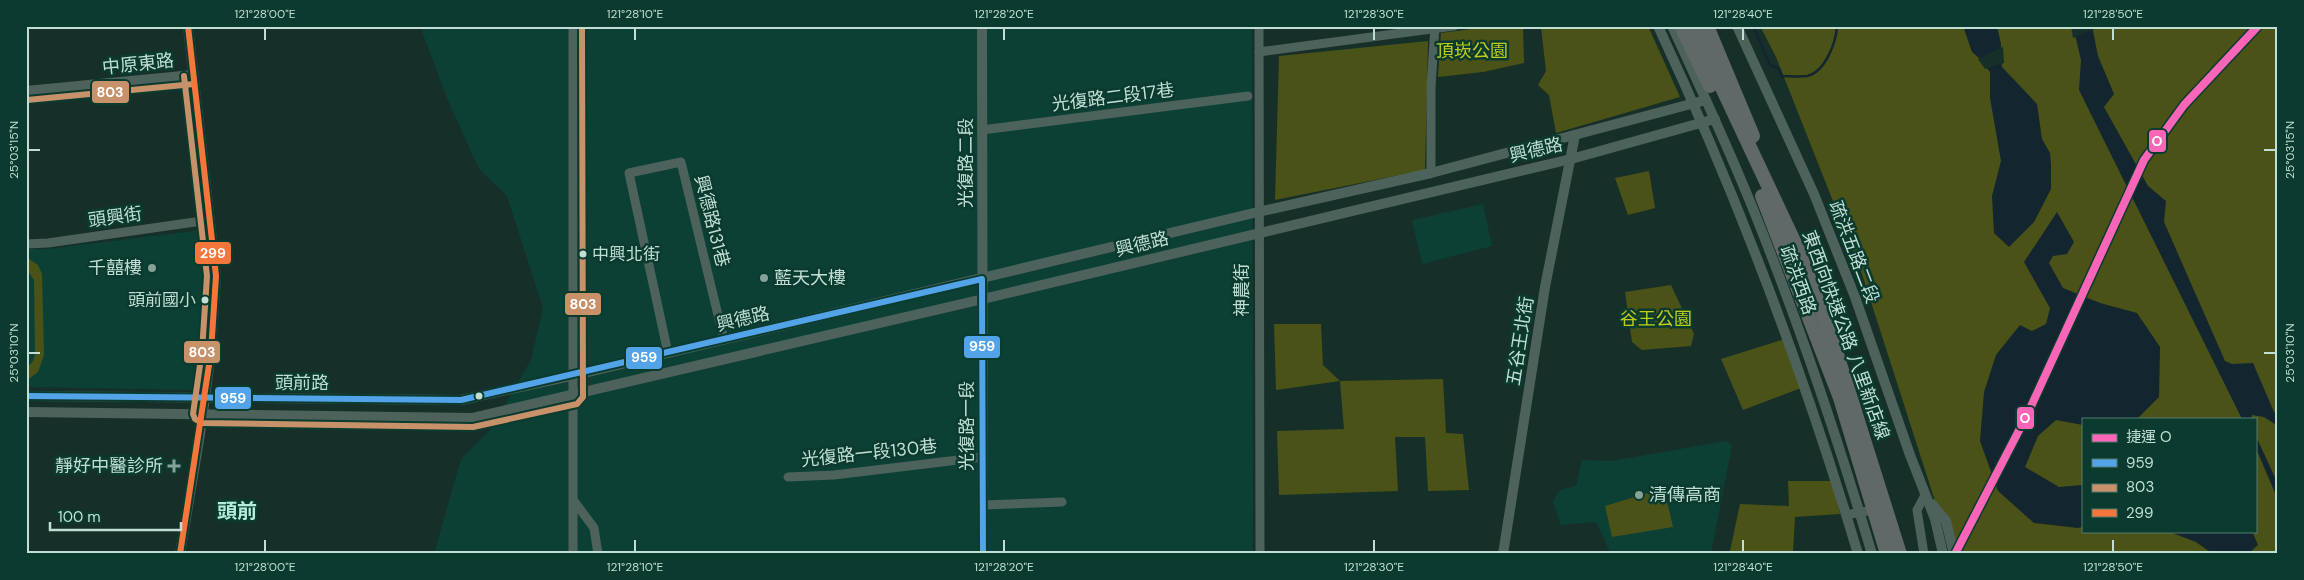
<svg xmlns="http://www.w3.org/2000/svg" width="2304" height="580" font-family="'DM Sans','Noto Sans TC',sans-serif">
<rect width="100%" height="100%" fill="#163029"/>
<!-- built -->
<g fill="#0c4034">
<polygon points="420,26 1252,26 1253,554 434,554 461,459 491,429 531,360 543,308 507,196 479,169 447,98"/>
<polygon points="1483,204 1492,246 1422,264 1412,220"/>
<polygon points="201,230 207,301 195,390 26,387 26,249 48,249"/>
<polygon points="1726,441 1732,445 1711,554 1611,554 1596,522 1561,525 1553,501 1560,490 1576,486 1582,460 1611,461"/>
</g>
<!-- green -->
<g fill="#4a5217" fill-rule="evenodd">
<polygon points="1494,26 1523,26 1524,63 1483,72 1438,77 1441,33"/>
<polygon points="1550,26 1648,26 1680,97 1556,133 1549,95 1538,85 1546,71 1541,27"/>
<path d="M1760,26H2278V554H1952L1863,277L1776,57ZM2083,419H2255V531H2083Z"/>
<polygon points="1428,41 1425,170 1275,200 1279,56"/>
<polygon points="1649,171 1655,208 1628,215 1615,178"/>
<polygon points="26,257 38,265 42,274 44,355 38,372 26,381 26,369 33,361 35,355 34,280 26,268"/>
<polygon points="1671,285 1694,334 1691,346 1642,350 1632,342 1625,292"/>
<polygon points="1274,324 1321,324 1323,365 1340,381 1443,379 1446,433 1463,434 1469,490 1428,491 1425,437 1395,437 1398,491 1279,495 1277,431 1344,429 1340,381 1276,390"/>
<polygon points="1785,339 1801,388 1743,410 1721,359"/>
<polygon points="1788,481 1833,481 1840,514 1795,517 1793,553 1848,551 1849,554 1730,551 1740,504 1789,506"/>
<polygon points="1664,488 1673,527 1612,537 1605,506"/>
</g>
<!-- water -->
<g fill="#13252e">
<polygon points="1963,26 1997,26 2001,44 2002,67 2037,104 2042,139 2050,153 2051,165 2051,189 2034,222 2009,247 1994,233 1992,196 2001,161 1990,98 1990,72 1979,58 1972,52"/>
<polygon points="2073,26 2092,26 2098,56 2114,94 2104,107 2148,186 2166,201 2164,222 2225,361 2232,364 2253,363 2274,412 2278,415 2278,426 2264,417 2252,415 2251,419 2242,419 2079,90 2081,60"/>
<polygon points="2057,212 2074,242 2067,254 2053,256 2049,263 2063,288 2100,303 2137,313 2160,347 2159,397 2137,419 2083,419 2083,425 2056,420 2038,436 2025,467 2059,487 2083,485 2083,527 2078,528 2034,523 1998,491 1980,441 1984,392 1996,355 2020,325 2032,331 2046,324 2050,308 2024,262"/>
<polygon points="2255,434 2278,484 2278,500 2255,446"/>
<polygon points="2167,531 2252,531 2258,545 2248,554 2213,554 2196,542"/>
</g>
<!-- pier -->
<g fill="#163029">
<polygon points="2071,26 2094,26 2095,29 2073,38"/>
<polygon points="2003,47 2004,63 1985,69 1978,59"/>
</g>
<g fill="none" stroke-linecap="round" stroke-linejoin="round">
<!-- stream -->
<path stroke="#13252e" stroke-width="2.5" d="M1753,26L1770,65L1779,69L1782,76C1790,76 1799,77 1807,76C1825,72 1836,43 1837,26"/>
<!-- minor -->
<g stroke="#4d625b" stroke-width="9">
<polyline points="573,26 573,554"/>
<polyline points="1259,26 1260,554"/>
<polyline points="1259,52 1454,26"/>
<polyline points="982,130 1248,96"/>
<polyline points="1431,173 1431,87 1435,26"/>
<polyline points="26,244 48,243 209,220"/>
<polyline points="668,353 629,173 681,162 724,340"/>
<polyline points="788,477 834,475 983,457"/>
<polyline points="574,501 594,528 598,554"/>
<polyline points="983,505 1062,502"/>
<polyline points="1846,515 1878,509"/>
<polyline points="1924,554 1917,510 1925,495"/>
</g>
<!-- tertiary -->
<g stroke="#4d625b" stroke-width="10">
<polyline points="982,26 983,554"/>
<path d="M1658,26C1738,197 1804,373 1858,554"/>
<path d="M1672,26C1702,91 1733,157 1759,224C1802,332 1839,443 1872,554"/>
<polyline points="1737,26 1814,194 1855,297 1910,455 1935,519 1943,554"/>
<polyline points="26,91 193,75"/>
<polyline points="26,396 461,400 575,375 1258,212 1431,173 1706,100"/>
<polyline points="26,412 472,418 983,299 1571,159 1715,119"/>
<polyline points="1932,504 1946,521 1954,554"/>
<polyline points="180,554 200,434 211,352 216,276 188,26"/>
<polyline points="1503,554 1545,287 1575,135"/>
</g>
<!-- trunk -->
<g stroke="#606868" stroke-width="14">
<polyline points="1681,26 1710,86"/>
<polyline points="1693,26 1801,256 1836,351 1900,554"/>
<polyline points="1707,26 1753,136"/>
<polyline points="1762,196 1840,398 1887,554"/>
</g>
<defs>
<polyline id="bus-1" points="26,396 461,400 982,279 983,554"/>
<g id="bus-2">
<polyline points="184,76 207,276 202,351 193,414 195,419 202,423 473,427 577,404 583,397 582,26"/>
<polyline points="27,100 194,84"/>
</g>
<polyline id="bus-3" points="180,554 211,352 216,276 188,26"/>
</defs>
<!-- bus-1 casing -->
<use href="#bus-1" stroke="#0b3a2f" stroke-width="10"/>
<!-- bus-2 casing -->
<use href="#bus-2" stroke="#0b3a2f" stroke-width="10"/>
<!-- bus-3 casing -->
<use href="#bus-3" stroke="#0b3a2f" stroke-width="10"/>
<!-- bus-1 -->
<use href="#bus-1" stroke="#53a3e8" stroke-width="6"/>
<!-- bus-2 -->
<use href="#bus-2" stroke="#c7916a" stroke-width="6"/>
<!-- bus-3 -->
<use href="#bus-3" stroke="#f5763a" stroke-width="6"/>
<defs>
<polyline id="metro-1" points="1955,554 2028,413 2144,160 2184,105 2258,26"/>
</defs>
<!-- metro-1 casing -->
<use href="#metro-1" stroke="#0b3a2f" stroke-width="11"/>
<!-- metro-1 -->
<use href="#metro-1" stroke="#fa66b7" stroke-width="8"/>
</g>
<!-- ticks -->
<path fill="none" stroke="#c1ded4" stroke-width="2" d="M265,28V40M635,28V40M1004,28V40M1374,28V40M1743,28V40M2113,28V40M28,150H40M2264,150H2276M28,353H40M2264,353H2276M265,540V552M635,540V552M1004,540V552M1374,540V552M1743,540V552M2113,540V552"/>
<!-- markers -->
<g fill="#c1ded4" stroke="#0b3a2f" stroke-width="2">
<circle cx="583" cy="254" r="4.5"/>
<circle cx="205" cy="300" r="4.5"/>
<circle cx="479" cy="396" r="4.5"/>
</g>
<g fill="#85a198" stroke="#0b3a2f" stroke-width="2">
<circle cx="152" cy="268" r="5"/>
<circle cx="764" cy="278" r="5"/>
<path d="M171.5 458.5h5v5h5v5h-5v5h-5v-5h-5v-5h5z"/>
<circle cx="1639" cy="495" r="5"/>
</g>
<g text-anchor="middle" stroke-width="5" stroke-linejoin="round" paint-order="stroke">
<!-- bus labels -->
<g font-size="17" fill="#c1ded4" stroke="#0b3a2f" text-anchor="start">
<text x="592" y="260">中興北街</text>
<text x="196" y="306" text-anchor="end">頭前國小</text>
</g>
<!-- park labels -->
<g font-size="18" fill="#c2cc18" stroke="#0b3a2f">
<text x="1472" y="57">頂崁公園</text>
<text x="1656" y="325">谷王公園</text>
</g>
<!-- street labels -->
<g font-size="18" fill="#c1ded4" stroke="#0b3a2f">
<text transform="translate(138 64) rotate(-6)" y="6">中原東路</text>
<text transform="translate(1113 97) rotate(-7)" y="6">光復路二段17巷</text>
<text transform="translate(1536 150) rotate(-13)" y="6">興德路</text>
<text transform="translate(966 163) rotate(-90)" y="6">光復路二段</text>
<text transform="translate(115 217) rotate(-8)" y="6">頭興街</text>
<text transform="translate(712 221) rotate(76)" y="6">興德路131巷</text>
<text transform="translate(1142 244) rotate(-14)" y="6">興德路</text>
<text transform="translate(1854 252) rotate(69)" y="6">疏洪五路二段</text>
<text transform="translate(1798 280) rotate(70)" y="6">疏洪西路</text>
<text transform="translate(1242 290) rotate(-90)" y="6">神農街</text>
<text transform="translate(743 319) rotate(-13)" y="6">興德路</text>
<text transform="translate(1846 335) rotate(70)" y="6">東西向快速公路 八里新店線</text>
<text transform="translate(1520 341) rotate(-81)" y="6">五谷王北街</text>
<text x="302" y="389">頭前路</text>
<text transform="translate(967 426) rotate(-90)" y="6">光復路一段</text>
<text transform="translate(869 453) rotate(-6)" y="6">光復路一段130巷</text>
</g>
<!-- poi labels -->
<g font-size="18" fill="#c1ded4" stroke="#0b3a2f" text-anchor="end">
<text x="142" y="274">千囍樓</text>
<text x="774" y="284" text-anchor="start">藍天大樓</text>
<text x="163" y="472">靜好中醫診所</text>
<text x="1649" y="501" text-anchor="start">清傳高商</text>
</g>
<!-- quarter labels -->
<g font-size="20" font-weight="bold" fill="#b2eedb" stroke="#0b3a2f">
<text x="237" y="518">頭前</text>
</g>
</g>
<g stroke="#0b3a2f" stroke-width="2">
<rect x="91" y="80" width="39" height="24" rx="5" fill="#c7916a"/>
<rect x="2148" y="129" width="19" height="24" rx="5" fill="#fa66b7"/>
<rect x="194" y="241" width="38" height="24" rx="5" fill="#f5763a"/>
<rect x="564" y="292" width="38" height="24" rx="5" fill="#c7916a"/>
<rect x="963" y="335" width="38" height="24" rx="5" fill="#53a3e8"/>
<rect x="183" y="340" width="38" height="24" rx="5" fill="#c7916a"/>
<rect x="625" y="346" width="38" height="24" rx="5" fill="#53a3e8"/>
<rect x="214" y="386" width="38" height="24" rx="5" fill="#53a3e8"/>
<rect x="2016" y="406" width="19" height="24" rx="5" fill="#fa66b7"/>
</g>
<g font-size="14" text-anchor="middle" font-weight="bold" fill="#fff">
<text x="110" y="97">803</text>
<text x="2157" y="146">O</text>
<text x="213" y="258">299</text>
<text x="583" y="309">803</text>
<text x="982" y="351">959</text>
<text x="202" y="357">803</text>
<text x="644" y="362">959</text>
<text x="233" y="403">959</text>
<text x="2025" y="423">O</text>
</g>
<!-- border -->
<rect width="2304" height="580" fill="none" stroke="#0b3a2f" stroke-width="55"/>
<!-- legend -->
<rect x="2082" y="418" width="175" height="115" fill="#0b3a2f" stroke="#547c71"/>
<rect x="2092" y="434" width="25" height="8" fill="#fa66b7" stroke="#547c71"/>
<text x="2126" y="442" font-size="15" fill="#c1ded4">捷運 O</text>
<rect x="2092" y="459" width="25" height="8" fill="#53a3e8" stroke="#547c71"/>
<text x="2126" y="468" font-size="15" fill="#c1ded4">959</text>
<rect x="2092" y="484" width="25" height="8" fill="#c7916a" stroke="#547c71"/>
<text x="2126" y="492" font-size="15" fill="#c1ded4">803</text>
<rect x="2092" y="509" width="25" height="8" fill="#f5763a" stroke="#547c71"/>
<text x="2126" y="518" font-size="15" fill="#c1ded4">299</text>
<!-- scale -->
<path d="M50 522v8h131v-8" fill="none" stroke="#c1ded4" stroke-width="2.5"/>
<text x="58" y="522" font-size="15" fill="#c1ded4" stroke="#0b3a2f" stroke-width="4" paint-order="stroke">100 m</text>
<rect x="28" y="28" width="2248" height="524" fill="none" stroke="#c1ded4" stroke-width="2"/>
<g font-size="12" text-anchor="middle" fill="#c1ded4">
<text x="265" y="18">121°28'00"E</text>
<text x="635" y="18">121°28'10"E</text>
<text x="1004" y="18">121°28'20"E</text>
<text x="1374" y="18">121°28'30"E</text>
<text x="1743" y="18">121°28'40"E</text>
<text x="2113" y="18">121°28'50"E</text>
<text transform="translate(14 150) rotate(-90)" y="4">25°03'15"N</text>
<text transform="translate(2290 150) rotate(-90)" y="4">25°03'15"N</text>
<text transform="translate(14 353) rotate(-90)" y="4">25°03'10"N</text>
<text transform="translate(2290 353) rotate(-90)" y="4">25°03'10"N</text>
<text x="265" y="571">121°28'00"E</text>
<text x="635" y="571">121°28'10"E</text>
<text x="1004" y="571">121°28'20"E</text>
<text x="1374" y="571">121°28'30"E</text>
<text x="1743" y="571">121°28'40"E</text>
<text x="2113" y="571">121°28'50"E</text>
</g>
</svg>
